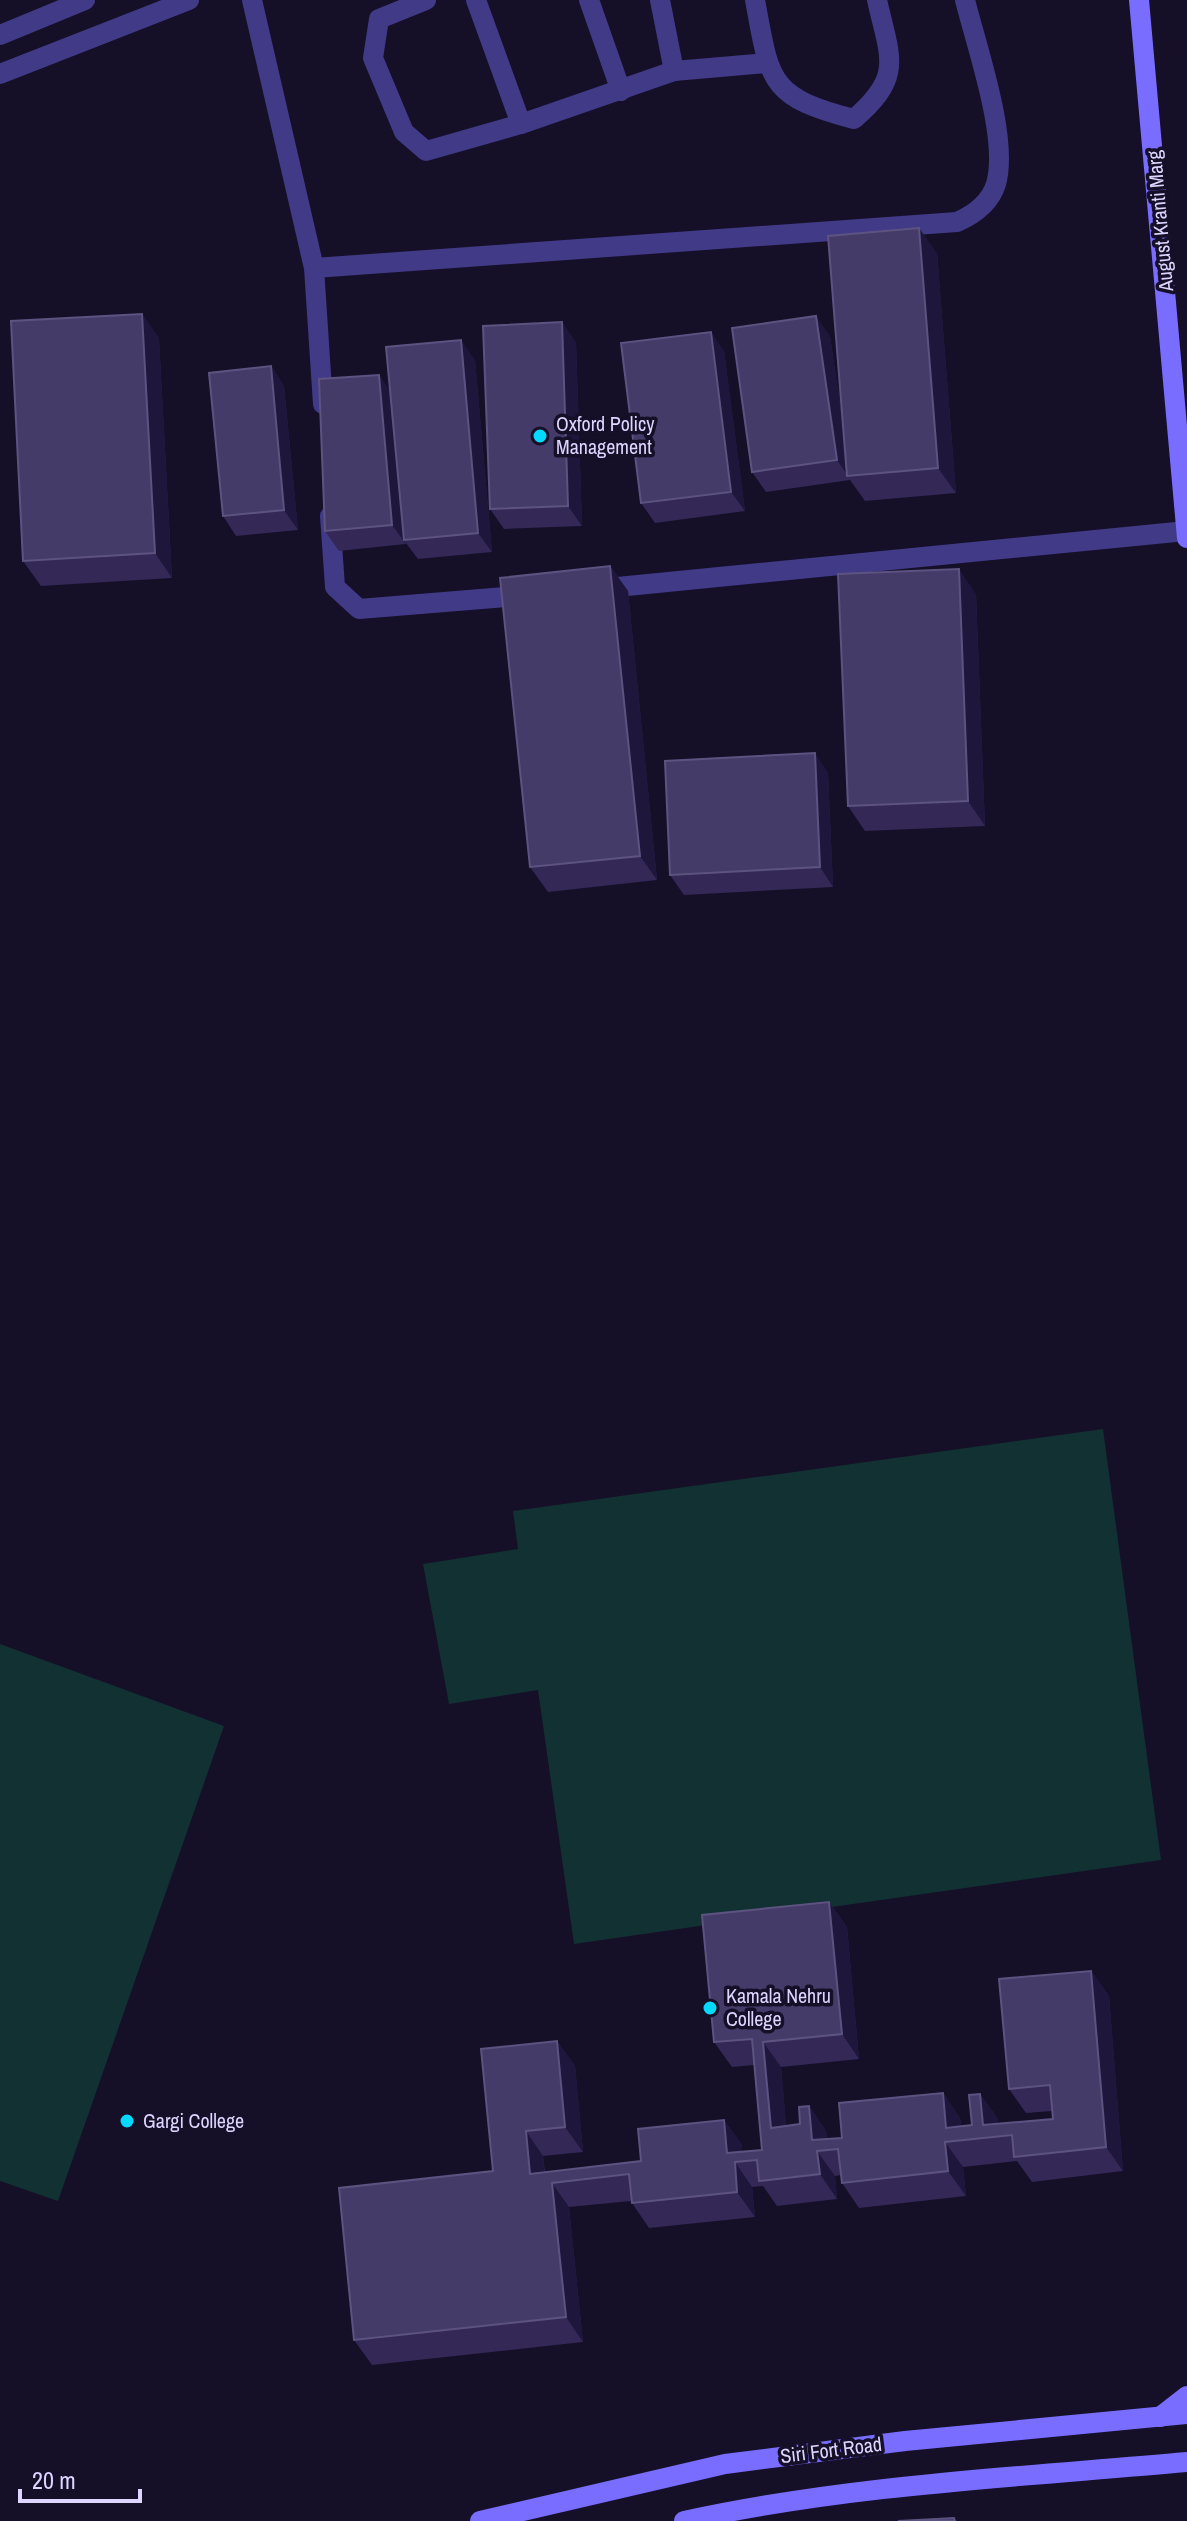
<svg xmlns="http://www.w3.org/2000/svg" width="1187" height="2521" font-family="'Archivo Narrow',sans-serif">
<rect width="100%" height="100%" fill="#150f28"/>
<!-- green -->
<g fill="#123132">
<polygon points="1103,1429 1161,1860 574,1944 538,1690 449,1704 423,1564 518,1549 513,1511"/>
<polygon points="0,1644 224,1726 58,2201 0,2181"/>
</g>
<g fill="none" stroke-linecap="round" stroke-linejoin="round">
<!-- lane -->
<g stroke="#403a87" stroke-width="20">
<polyline points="426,0 379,19 373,58 404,132 426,151 521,124 674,71 660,0"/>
<polyline points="476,0 521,124"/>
<polyline points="589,0 621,91"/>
<path d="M755,0C770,81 768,97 854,119C904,76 890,58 877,0"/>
<polyline points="674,71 767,63"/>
</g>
<!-- street -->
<g stroke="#403a87" stroke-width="20">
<polyline points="252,0 314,268 323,404"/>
<polyline points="0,35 85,0"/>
<polyline points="0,74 189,0"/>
<path d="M314,268L957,222C973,215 990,203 996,184C1009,139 977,48 965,0"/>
<polyline points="330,516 335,587 359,609 530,595"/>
<polyline points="597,589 1186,531"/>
</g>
<!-- secondary -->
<g stroke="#786dff" stroke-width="20">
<polyline points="1139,0 1187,538"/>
<polyline points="1160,2417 1187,2396"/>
<polyline points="480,2521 725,2464 905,2441 1187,2414"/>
<path d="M684,2521C848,2485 1020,2477 1187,2462"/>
</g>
</g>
<!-- wall -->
<g fill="#332856">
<polygon points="937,253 956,493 865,501 850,480 766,492 752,472 830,336 844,431"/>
<polygon points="142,314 159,339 172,578 41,586 23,561"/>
<polygon points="576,342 582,526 504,529 490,509"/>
<polygon points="724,351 745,511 655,523 641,503"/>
<polygon points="475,360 492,552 418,559 406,543 406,544 339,551 325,531 390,391"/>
<polygon points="271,366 284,386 298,530 236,536 223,516"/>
<polygon points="610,566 628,591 657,880 548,892 530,867"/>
<polygon points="976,594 985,826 865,831 848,806"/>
<polygon points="828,773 833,887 684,895 670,875"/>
<polygon points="829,1902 847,1927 859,2059 781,2067 786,2126 800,2124 809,2106 826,2131 827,2139 842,2138 943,2093 960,2118 961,2126 972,2125 980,2094 998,2119 998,2124 1053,2119 1052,2111 1026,2113 1009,2089 1091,1971 1109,1996 1123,2171 1032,2182 1017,2161 963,2167 966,2196 859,2208 842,2183 841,2175 835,2176 837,2199 777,2206 763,2186 752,2187 755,2217 649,2228 632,2203 631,2201 569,2207 583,2342 372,2365 354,2340 493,2171 557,2041 575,2066 583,2152 543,2156 545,2172 641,2161 724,2120 742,2145 742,2152 762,2150 754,2065 732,2067 714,2042"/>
</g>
<!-- shaded-wall -->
<g fill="#1f163c">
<polygon points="919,228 937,253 956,493 938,468"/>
<polygon points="142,314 159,339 172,578 155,553"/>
<polygon points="816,316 830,336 850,476 848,476 837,460"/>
<polygon points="562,322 576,342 582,526 568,506"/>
<polygon points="711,332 724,351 745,511 731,492"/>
<polygon points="461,340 475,360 492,552 478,533"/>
<polygon points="271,366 284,386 298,530 284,510"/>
<polygon points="379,375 393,395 404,540 406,544 392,525"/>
<polygon points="610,566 628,591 657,880 640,856"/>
<polygon points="959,569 976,594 985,826 968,801"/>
<polygon points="815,753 828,773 833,887 820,867"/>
<polygon points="829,1902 847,1927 859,2059 842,2034"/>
<polygon points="1091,1971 1109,1996 1123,2171 1106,2147"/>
<polygon points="557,2041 575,2066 583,2152 565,2127"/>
<polygon points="763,2042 781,2067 789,2153 771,2128"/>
<polygon points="943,2093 960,2118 962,2140 946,2128"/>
<polygon points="980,2094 998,2119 999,2136 983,2125"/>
<polygon points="809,2106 826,2131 828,2150 812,2140"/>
<polygon points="724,2120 742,2145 743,2161 735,2162 752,2187 755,2217 737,2192 727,2153"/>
<polygon points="526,2131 543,2156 547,2198 530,2174"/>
<polygon points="945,2142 963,2167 966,2196 948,2171"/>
<polygon points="817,2151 835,2176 837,2199 820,2174"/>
<polygon points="552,2183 569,2207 583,2342 566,2317"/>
</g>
<!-- building -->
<g fill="#453b68" stroke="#5d5380" stroke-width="2">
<polygon points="919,228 938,468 847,476 828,236"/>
<polygon points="142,314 155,553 23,561 11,321"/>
<polygon points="816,316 837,460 752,472 732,328"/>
<polygon points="562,322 568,506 490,509 483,326"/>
<polygon points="711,332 731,492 641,503 621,343"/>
<polygon points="461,340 478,533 404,540 386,347"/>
<polygon points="271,366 284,510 223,516 209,373"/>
<polygon points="379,375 392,525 325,531 319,379"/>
<polygon points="610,566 640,856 530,867 500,578"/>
<polygon points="959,569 968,801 848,806 838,574"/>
<polygon points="815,753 820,867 670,875 665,761"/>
<polygon points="829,1902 842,2034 763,2042 771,2128 800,2124 799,2107 809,2106 812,2140 842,2138 839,2103 943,2093 946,2128 972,2125 969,2095 980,2094 983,2125 1053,2119 1050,2085 1009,2089 999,1979 1091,1971 1106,2147 1014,2157 1012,2135 945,2142 948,2171 842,2183 838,2149 817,2151 820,2174 759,2181 757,2160 735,2162 737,2192 632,2203 629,2174 552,2183 566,2317 354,2340 339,2188 493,2171 481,2049 557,2041 565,2127 526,2131 530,2174 641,2161 638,2129 724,2120 727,2153 762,2150 752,2039 714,2042 702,1915"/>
<polygon points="954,2518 955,2521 898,2521"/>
</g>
<!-- markers -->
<g fill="#02d9ff" stroke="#150f28" stroke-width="3">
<circle cx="540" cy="436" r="8"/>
<circle cx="710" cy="2008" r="8"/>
<circle cx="127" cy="2121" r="8"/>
</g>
<g text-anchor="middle" stroke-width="7" stroke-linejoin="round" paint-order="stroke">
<!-- street labels -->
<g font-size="20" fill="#ddd6ff" stroke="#150f28">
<text transform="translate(1160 221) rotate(-95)" y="7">August Kranti Marg</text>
<text transform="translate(831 2450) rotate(-7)" y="7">Siri Fort Road</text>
</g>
<!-- poi labels -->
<g font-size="20" fill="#ddd6ff" stroke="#150f28" text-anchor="start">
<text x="556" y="431">Oxford Policy<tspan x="556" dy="23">Management</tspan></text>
<text x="726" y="2003">Kamala Nehru<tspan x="726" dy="23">College</tspan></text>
<text x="143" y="2128">Gargi College</text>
</g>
</g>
<!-- scale -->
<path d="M20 2489v12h120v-12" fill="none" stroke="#ddd6ff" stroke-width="4"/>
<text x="32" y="2489" font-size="24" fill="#ddd6ff" stroke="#150f28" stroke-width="6" paint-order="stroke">20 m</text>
</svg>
